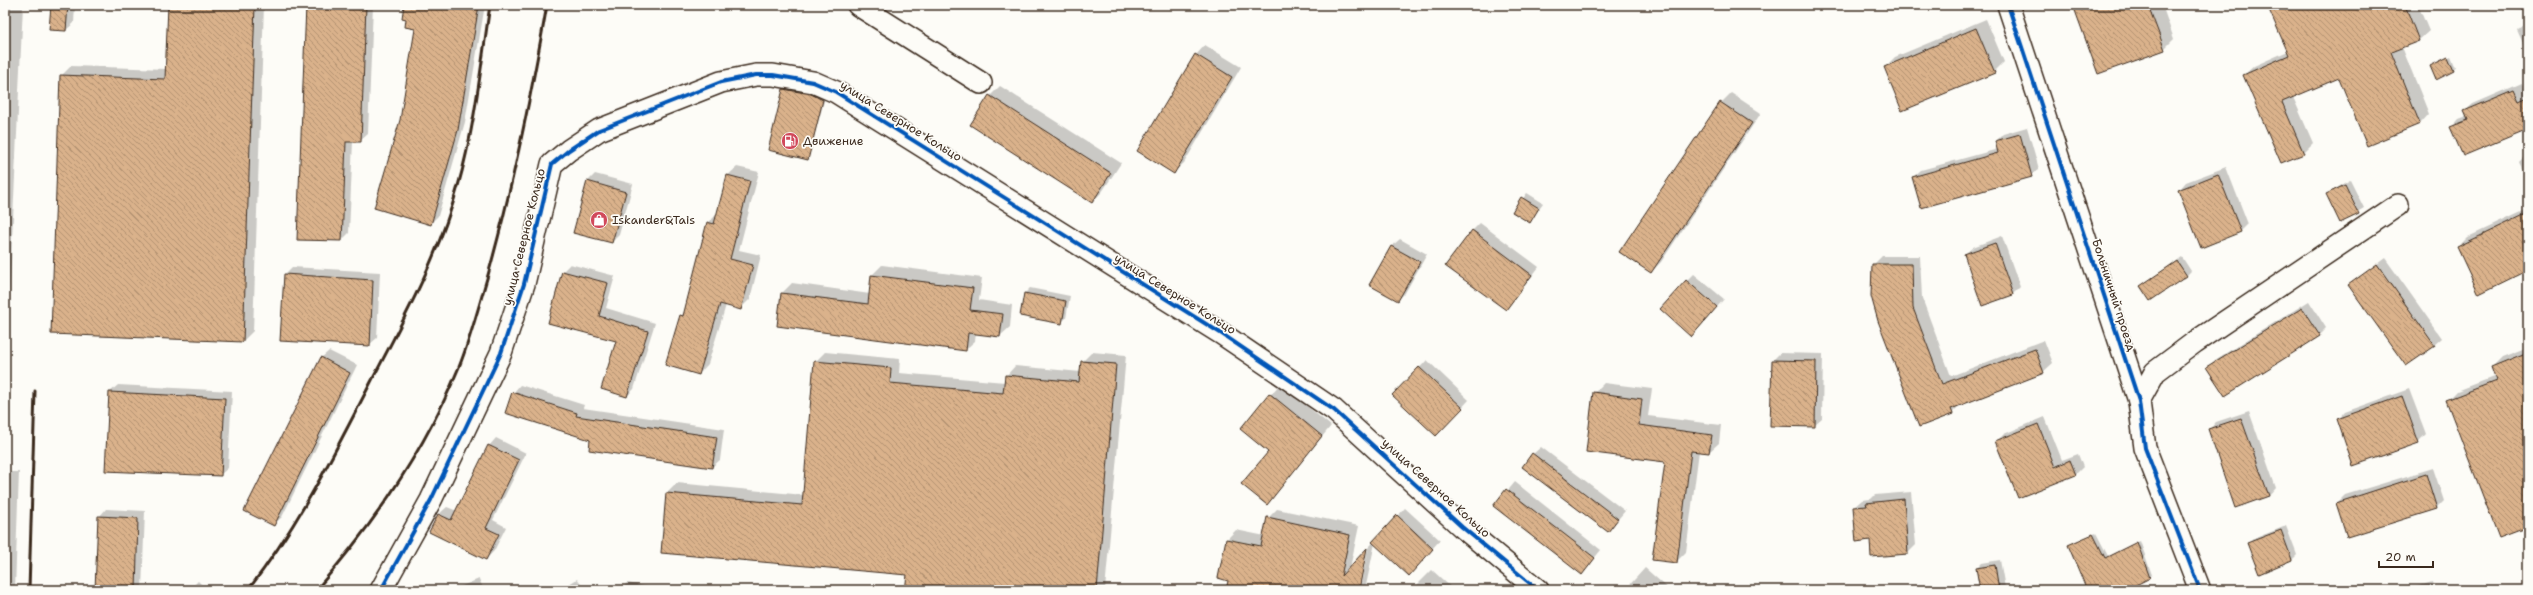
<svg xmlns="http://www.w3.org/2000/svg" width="2533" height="595" font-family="'Shantell Sans',sans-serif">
<defs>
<pattern id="building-back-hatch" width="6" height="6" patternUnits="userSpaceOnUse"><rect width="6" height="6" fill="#dab28b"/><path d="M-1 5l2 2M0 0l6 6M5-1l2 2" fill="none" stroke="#b29171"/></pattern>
</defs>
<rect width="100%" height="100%" fill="#fdfcf7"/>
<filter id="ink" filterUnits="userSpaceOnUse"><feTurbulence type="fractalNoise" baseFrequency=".025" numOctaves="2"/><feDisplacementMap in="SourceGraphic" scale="8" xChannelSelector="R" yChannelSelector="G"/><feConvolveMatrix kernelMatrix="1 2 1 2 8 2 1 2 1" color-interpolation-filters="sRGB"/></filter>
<g filter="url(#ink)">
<!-- shadow -->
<g fill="#0003">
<polygon points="5,5 23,5 8,326 5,329"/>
<polygon points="52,5 75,5 74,23 66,30"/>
<polygon points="169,5 264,5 253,331 243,341 61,76 71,66 167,69"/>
<polygon points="307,5 373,5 368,134 360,141 353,141 349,233 342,240"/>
<polygon points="405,5 485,5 465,122 438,216 430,224 401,121 416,28 408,18"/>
<polygon points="2075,5 2162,5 2174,39 2164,49"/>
<polygon points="2268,5 2418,5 2429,31 2419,40 2402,47 2429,114 2420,124 2340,77 2293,97 2313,143 2303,153 2244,75 2254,66 2288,51"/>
<polygon points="1986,19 2004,62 1994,72 1885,67 1895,57"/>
<polygon points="2528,21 2528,52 2527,52 2517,30"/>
<polygon points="1205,45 1241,67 1184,163 1174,172 1196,55"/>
<polygon points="2451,56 2456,68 2436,78 2431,66"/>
<polygon points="2522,83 2526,94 2528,93 2528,128 2452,127 2459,119 2467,116 2465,111 2473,104"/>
<polygon points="1000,86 1121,163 1102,192 1092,202 972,124 990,96"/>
<polygon points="786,87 814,92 825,97 808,159 784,89"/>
<polygon points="1731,93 1761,113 1661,262 1651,272 1721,103"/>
<polygon points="2027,127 2039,169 2031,176 1913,177 1921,170 1998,149 1996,141 2003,134"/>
<polygon points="2528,153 2528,182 2519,162"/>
<polygon points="737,167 759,172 739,250 761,255 750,299 741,308 726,305 708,364 699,374 681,316 685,312 708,223 717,214 727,176"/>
<polygon points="2226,167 2248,224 2240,232 2179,190 2186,182"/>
<polygon points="595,174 633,184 619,235 612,242 587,182"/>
<polygon points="2350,180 2364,208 2340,222 2327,194"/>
<polygon points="1527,193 1543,203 1529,222 1513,212"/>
<polygon points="2528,209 2528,269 2458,247 2468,237"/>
<polygon points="1480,223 1539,267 1506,309 1472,231"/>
<polygon points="2002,236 2020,287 2013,294 1965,254 1973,247"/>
<polygon points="1400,239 1427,254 1405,293 1398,300 1370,285 1392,246"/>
<polygon points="1882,256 1920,256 1922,298 1951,376 2044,340 2053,363 2043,372 1961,404 1952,413 1873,265"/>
<polygon points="2182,257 2191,271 2186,276 2141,286"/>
<polygon points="2385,258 2442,338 2434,345 2349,285"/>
<polygon points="570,264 615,276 606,308 655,323 634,389 627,396 617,341 563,271"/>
<polygon points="882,265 982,278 979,300 1012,305 1010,327 1000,336 976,333 975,341 965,350 782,293 792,283 870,294 872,275"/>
<polygon points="292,267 380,272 377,338 369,345 284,275"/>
<polygon points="1694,274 1724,299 1699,328 1687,281"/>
<polygon points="1030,288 1070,296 1066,318 1061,323 1021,315 1025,293"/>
<polygon points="2309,301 2326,328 2319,335 2225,395 2208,367 2215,360"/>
<polygon points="2528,347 2528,526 2447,401 2457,391 2496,376 2492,367 2502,357"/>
<polygon points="329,351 357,365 282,517 274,524 321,358"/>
<polygon points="825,352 900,359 899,373 1005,382 1006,376 1015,366 1081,372 1082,362 1092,352 1126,355 1105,590 906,590 908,574 667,493 677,483 804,495 815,362"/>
<polygon points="1780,353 1823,354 1822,419 1814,426 1773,360"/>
<polygon points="1427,360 1469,400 1443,428 1394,395"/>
<polygon points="5,380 8,380 5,472 19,472 15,590 5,590"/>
<polygon points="1604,383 1652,389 1648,416 1721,425 1719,443 1709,452 1699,451 1686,552 1676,562 1666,461 1594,393"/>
<polygon points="1280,384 1331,426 1267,503 1269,452 1241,429"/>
<polygon points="118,385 232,391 228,468 220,475 110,392"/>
<polygon points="520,385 584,405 583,408 724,429 720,460 712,467 591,440 513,393"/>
<polygon points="2409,389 2426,434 2418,442 2338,420 2345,412"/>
<polygon points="2249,411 2276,488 2269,496 2209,430 2216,422"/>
<polygon points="2045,417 2062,460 2078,454 2083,467 2075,475 2019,497 1997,441 2004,434"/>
<polygon points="496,438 526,453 493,520 506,527 494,551 486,559 431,532 439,514 447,507 457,511 489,446"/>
<polygon points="1541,447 1625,511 1608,531 1533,454"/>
<polygon points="2433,468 2444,501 2436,509 2337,503 2345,495"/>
<polygon points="1515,482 1601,550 1582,573 1495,506"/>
<polygon points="1911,492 1916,545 1908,553 1872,556 1871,539 1854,507 1862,500 1871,499 1875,495"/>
<polygon points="1405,508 1440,540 1416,567 1375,543 1365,590 1360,590 1368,548"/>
<polygon points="106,509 145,511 142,590 96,590 99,517"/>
<polygon points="1277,509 1359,526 1350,568 1357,590 1227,590 1230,580 1219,578 1227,539 1236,530 1265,536 1268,518"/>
<polygon points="2286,526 2297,555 2292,560 2260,572 2248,544 2253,539"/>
<polygon points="2096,533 2108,556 2140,541 2152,575 2122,590 2088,590 2069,545"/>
<polygon points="2000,560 2005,588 1981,590 1977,568 1982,563"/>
<polygon points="1645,568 1670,590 1625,590"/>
<polygon points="1432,570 1454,590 1412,590"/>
<polygon points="479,579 484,590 452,590"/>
<polygon points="577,579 585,590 560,590"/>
<polygon points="198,581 207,590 189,590"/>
<polygon points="2432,582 2434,590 2407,590"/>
<polygon points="627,583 666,590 620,590"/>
<polygon points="1891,588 1907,590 1889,590"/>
</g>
<!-- building -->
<g fill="url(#building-back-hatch)" stroke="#3b2a1e">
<polygon points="51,5 68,5 66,31 49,30"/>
<polygon points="168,5 255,5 243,342 51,334 60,75 165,79"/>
<polygon points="306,5 366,5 361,142 346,142 342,241 297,240"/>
<polygon points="404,5 479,5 458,130 431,225 374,208 400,120 415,29 405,27 406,19 402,18"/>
<polygon points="2073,5 2148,5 2165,50 2098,74"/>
<polygon points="2267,5 2405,5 2419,41 2391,52 2420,124 2367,146 2339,78 2282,102 2304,154 2281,163 2243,75 2289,55"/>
<polygon points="1976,28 1995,73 1902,111 1884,67"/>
<polygon points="1195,54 1232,77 1174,174 1137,151"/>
<polygon points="2448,57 2454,71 2436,80 2430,66"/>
<polygon points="783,89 811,94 823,100 808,160 768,150"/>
<polygon points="2514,90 2519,101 2528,97 2528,129 2463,156 2450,127 2468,120 2464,111"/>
<polygon points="989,95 1111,173 1092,203 970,125"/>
<polygon points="1720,102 1752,123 1651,273 1619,252"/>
<polygon points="2020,134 2032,177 1921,208 1912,177 1998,153 1995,141"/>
<polygon points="2218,174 2241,232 2201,248 2178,190"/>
<polygon points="727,175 750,181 730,259 753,265 741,310 720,304 699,375 665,365 680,315 683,316 707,222 714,224"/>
<polygon points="587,181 626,192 612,243 573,233"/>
<polygon points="2345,185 2359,214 2340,223 2326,194"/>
<polygon points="1521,197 1539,208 1530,223 1512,212"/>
<polygon points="2528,213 2528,270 2479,294 2457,247"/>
<polygon points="1472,230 1532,275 1506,310 1445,266"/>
<polygon points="1995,243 2013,295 1982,306 1964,254"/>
<polygon points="1391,246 1420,262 1398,301 1369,285"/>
<polygon points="2177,261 2187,276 2150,301 2140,286"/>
<polygon points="1872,264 1912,264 1913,308 1942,384 2035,349 2044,373 1951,409 1953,414 1919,427 1878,321 1871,296"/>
<polygon points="2377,264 2435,346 2406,366 2348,285"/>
<polygon points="562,271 608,283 599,316 648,331 627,397 601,389 616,341 548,323"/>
<polygon points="284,274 373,280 370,346 280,341"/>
<polygon points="871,275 973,288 970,310 1003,314 1000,337 968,333 966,351 777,326 781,293 868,304"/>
<polygon points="1686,280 1717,307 1691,337 1660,309"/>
<polygon points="1024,293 1066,301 1062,324 1020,316"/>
<polygon points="2302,308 2320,336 2225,396 2206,367"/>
<polygon points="2528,352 2528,527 2499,538 2446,400 2496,381 2491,367"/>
<polygon points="321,357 350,373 274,526 244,511"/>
<polygon points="1772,360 1816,361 1815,427 1770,426"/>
<polygon points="814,361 891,368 890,383 1003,393 1005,375 1079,382 1081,361 1116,364 1097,590 905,590 907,575 661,553 666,493 802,505"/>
<polygon points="1419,367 1463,408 1436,436 1392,395"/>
<polygon points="109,392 225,398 221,476 105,471"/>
<polygon points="512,392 577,413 576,416 717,437 712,468 589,450 590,440 505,413"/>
<polygon points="1593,392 1642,399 1639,425 1712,435 1709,453 1691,451 1677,563 1652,560 1665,462 1586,452"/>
<polygon points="1269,393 1322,436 1267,505 1241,484 1268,452 1240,429"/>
<polygon points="2402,396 2419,443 2353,466 2337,419"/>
<polygon points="2241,418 2269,496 2235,508 2208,429"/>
<polygon points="2038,424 2055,467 2070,460 2076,475 2018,498 1995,441"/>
<polygon points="488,445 519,460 486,528 499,534 486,560 429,532 438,514 451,520"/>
<polygon points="1532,453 1618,519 1608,532 1522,467"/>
<polygon points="2426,474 2437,509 2347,537 2336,503"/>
<polygon points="1506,489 1595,558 1582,575 1493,506"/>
<polygon points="1904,499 1908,554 1871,557 1870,540 1856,542 1853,507 1867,506 1866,503"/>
<polygon points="1397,515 1433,549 1409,576 1372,542"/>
<polygon points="98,516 138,518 136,590 95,590"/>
<polygon points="1267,517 1350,535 1341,576 1367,548 1359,590 1226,590 1228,581 1218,578 1226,539 1261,546"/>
<polygon points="2281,530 2292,560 2259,574 2247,543"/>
<polygon points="2093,534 2105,558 2137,542 2150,578 2126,590 2087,590 2068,545"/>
<polygon points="1995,565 1999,590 1980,590 1976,568"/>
</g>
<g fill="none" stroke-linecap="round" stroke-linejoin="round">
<defs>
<g id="street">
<polyline points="858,5 981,83"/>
<polyline points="2008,5 2139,401 2145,448 2200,590"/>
<polyline points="2139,401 2155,372 2195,342 2398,205"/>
<polyline points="381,590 431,500 501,353 524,284 552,164 569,150 599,130 721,82 756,75 773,75 813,82 836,92 1222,334 1334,410 1462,527 1538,590"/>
</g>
</defs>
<!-- street casing -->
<use href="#street" stroke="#3b2a1e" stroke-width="24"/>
<!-- street -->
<use href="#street" stroke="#fdfcf7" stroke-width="21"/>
<!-- rail -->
<g stroke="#3b2a1e" stroke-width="3">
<polyline points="29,590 35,391"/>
<path d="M248,590C298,526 334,454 371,382C404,319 439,255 458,186C475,127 481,65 490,5"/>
<path d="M316,590C375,523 425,450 459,367C471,337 479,305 488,275C513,186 531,96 547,5"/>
</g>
<defs>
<g id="cycleway">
<polyline points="2008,5 2139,401 2145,448 2200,590"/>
<polyline points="381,590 431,500 501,353 524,284 552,164 569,150 599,130 721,82 756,75 773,75 813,82 836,92 1222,334 1334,410 1462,527 1538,590"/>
</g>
</defs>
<!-- cycleway casing -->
<use href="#cycleway" stroke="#fdfcf7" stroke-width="6"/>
<!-- cycleway -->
<use href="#cycleway" stroke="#0057b8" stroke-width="4"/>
</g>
</g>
<!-- icons -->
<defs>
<symbol id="fuel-disc" viewBox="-11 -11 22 22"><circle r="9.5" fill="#d1495b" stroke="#fdfcf7"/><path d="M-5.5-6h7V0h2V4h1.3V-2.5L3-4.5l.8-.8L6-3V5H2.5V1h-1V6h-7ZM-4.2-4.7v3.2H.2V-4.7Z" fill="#fff"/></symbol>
<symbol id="shop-disc" viewBox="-11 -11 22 22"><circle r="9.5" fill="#d1495b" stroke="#fdfcf7"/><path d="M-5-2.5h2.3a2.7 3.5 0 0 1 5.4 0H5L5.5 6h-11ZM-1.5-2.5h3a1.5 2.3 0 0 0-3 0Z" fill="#fff"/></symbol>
</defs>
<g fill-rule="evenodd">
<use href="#fuel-disc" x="780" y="131" width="20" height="20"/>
<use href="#shop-disc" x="589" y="210" width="20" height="20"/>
</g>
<g text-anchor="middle" stroke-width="3.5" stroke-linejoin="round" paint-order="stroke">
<!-- street labels -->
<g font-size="12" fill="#3b2a1e" stroke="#fdfcf7">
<text transform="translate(901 121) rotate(32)" y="4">улица Северное Кольцо</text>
<text transform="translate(524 237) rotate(-76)" y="4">улица Северное Кольцо</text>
<text transform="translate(1175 294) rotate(32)" y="4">улица Северное Кольцо</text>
<text transform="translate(2114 295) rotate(72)" y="4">Больничный проезд</text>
<text transform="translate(1436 488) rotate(42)" y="4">улица Северное Кольцо</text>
</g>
<!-- poi labels -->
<g font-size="12" fill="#3b2a1e" stroke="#fdfcf7" text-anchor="start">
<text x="803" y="145">Движение</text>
<text x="612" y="224">Iskander&amp;Tais</text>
</g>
</g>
<!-- margin -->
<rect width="2533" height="595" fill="none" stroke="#fdfcf7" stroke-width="20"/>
<rect x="10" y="10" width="2513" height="575" fill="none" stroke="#3b2a1e" stroke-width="1.5" filter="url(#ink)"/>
<!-- scale -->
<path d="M2379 561v6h54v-6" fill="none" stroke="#3b2a1e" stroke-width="2"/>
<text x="2385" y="561" font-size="12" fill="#3b2a1e" stroke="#fdfcf7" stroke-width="3" paint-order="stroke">20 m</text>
</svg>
